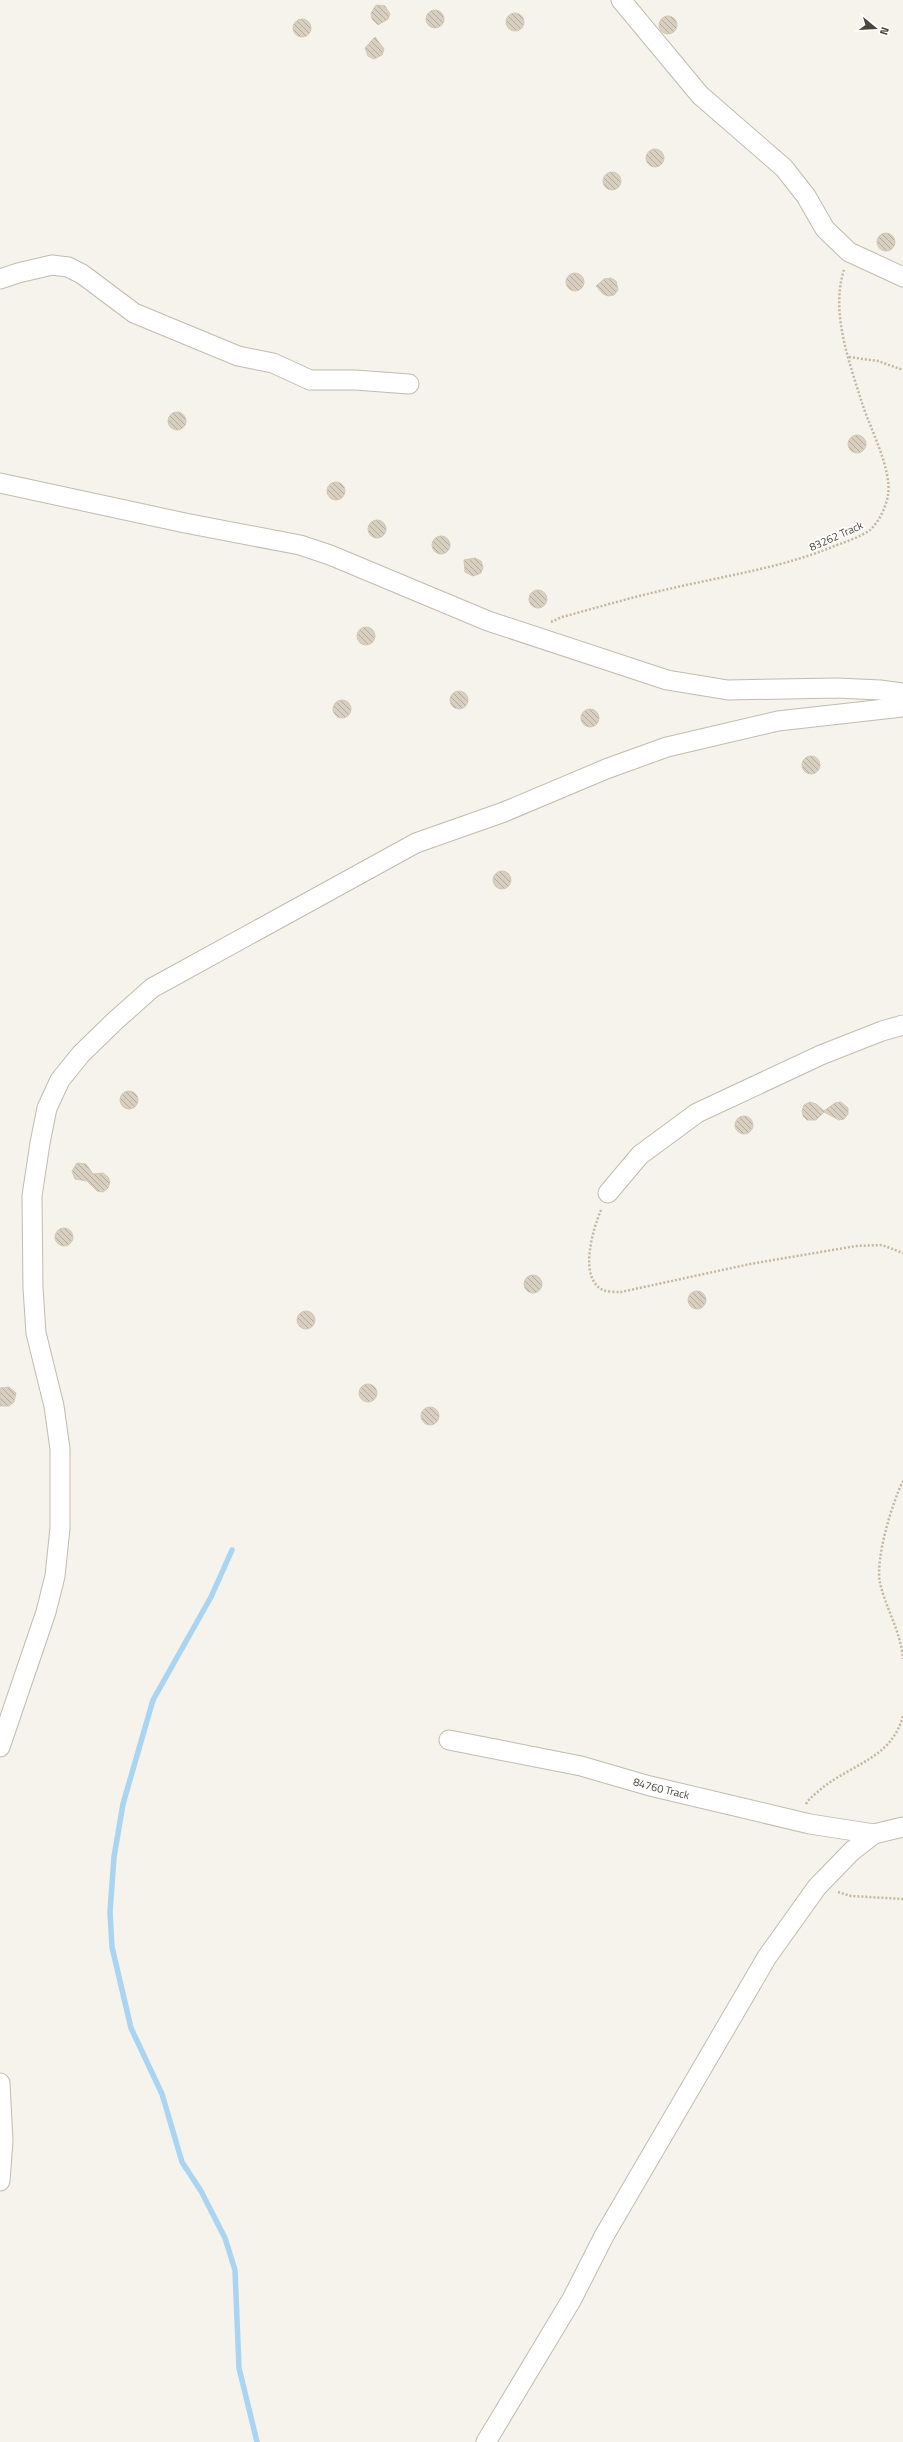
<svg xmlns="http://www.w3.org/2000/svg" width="903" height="2442" font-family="'Titillium Web',sans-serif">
<defs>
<pattern id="building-back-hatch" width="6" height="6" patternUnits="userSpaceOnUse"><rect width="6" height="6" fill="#d8cfc1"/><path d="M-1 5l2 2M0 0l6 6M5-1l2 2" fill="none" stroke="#b1aa9e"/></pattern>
</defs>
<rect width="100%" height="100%" fill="#f6f3ec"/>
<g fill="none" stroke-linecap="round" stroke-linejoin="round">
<!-- stream -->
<polyline stroke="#a9d4f2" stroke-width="5.5" points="232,1550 211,1597 153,1700 123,1804 114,1857 110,1912 112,1947 131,2028 162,2094 182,2162 201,2191 225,2238 235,2270 239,2368 257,2442"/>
</g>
<!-- building -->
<g fill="url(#building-back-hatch)" stroke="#d3c7b4">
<polygon points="376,5 385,6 390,14 388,19 378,25 372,19 371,13"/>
<circle cx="435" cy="19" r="9"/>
<circle cx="515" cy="22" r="9"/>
<circle cx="668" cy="25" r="9"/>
<circle cx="302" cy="28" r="9"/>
<polygon points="375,37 384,49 382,55 374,59 368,56 365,48"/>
<circle cx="655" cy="158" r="9"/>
<circle cx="612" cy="181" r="9"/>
<circle cx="886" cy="242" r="9"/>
<circle cx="575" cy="282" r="9"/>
<polygon points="611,278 616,281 618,290 614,295 608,296 603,294 596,286 604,279"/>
<circle cx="177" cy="421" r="9"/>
<circle cx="857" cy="444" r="9"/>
<circle cx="336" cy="491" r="9"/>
<circle cx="377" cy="529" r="9"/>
<circle cx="441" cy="545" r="9"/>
<polygon points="475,558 481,561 483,567 481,573 473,576 465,572 464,560"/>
<circle cx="538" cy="599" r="9"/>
<circle cx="366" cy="636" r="9"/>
<circle cx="459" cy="700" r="9"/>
<circle cx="342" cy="709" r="9"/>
<circle cx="590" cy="718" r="9"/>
<circle cx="811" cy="765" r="9"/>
<circle cx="502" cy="880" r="9"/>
<circle cx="129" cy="1100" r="9"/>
<polygon points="810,1102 816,1104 824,1111 835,1103 841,1102 848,1108 848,1114 844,1119 839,1120 824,1112 816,1120 807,1120 803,1116 802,1111 804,1105"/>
<circle cx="744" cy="1125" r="9"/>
<polygon points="77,1163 86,1164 93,1174 103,1173 108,1177 110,1182 108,1188 103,1192 97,1191 87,1181 75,1179 72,1171"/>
<circle cx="64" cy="1237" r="9"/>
<circle cx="533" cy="1284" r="9"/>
<circle cx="697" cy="1300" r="9"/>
<circle cx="306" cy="1320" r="9"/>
<circle cx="368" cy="1393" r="9"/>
<polygon points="9,1387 16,1393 14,1402 9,1406 0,1406 0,1388"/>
<circle cx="430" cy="1416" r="9"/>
</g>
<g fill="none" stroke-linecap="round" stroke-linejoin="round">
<defs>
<g id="minor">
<polyline points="621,0 700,95 784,168 806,196 825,229 849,252 903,277"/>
<polyline points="0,279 18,273 52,265 68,267 82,274 134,313 238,356 273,363 310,380 355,380 409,384"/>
<polyline points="0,483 185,523 300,545 330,555 488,621 667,680 728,690 837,688 880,690 903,693"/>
<polyline points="608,1193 640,1155 697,1113 821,1055 882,1031 903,1025"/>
<path id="s1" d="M449,1740L581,1766L650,1786L810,1824L874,1834"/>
<polyline points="0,1747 46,1612 55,1576 60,1528 60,1449 54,1406 36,1333 33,1288 32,1196 40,1143 47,1108 60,1080 81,1054 116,1020 152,988 416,843 504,812 606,769 667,747 778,721 903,707"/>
<polyline points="0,2083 3,2141 0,2181"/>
<polyline points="486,2442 572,2299 604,2236 767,1957 817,1887 852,1851 874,1834 903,1827"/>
</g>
</defs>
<!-- minor casing -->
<use href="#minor" stroke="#c2bbae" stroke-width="21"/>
<!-- path -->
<g stroke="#c4b79f" stroke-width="2.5" stroke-dasharray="2 2" stroke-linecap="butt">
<polyline points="849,357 878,361 903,370"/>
<path d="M551,622L562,617C599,607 636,596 673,588C729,575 785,567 837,545C848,541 860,537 870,530C879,522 886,507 888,495C892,470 871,430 863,406C850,364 830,313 844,270"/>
<path d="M601,1210C593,1229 578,1278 603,1290C608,1292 616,1292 621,1292L750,1264L856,1246L882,1245L903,1253"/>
<path d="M903,1481C892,1503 875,1559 880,1583C886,1609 901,1632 903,1659"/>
<path d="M806,1804C810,1797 816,1794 821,1789C853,1763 891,1759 903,1716"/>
<polyline points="838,1892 851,1896 903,1899"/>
</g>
<!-- minor -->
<use href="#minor" stroke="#fff" stroke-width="19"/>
</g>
<g text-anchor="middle" stroke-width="3.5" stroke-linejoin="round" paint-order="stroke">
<!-- street labels -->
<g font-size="11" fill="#4b4439" stroke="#fff">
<text transform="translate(836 536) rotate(-24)" y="4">83262 Track</text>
<text dy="4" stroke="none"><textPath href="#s1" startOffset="218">84760 Track</textPath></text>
</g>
</g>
<!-- north arrow -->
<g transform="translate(875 28) rotate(108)" stroke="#ffffff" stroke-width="3" paint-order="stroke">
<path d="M0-3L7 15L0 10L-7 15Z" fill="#4b4439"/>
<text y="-6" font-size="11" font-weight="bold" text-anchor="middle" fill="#4b4439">N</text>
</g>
</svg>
